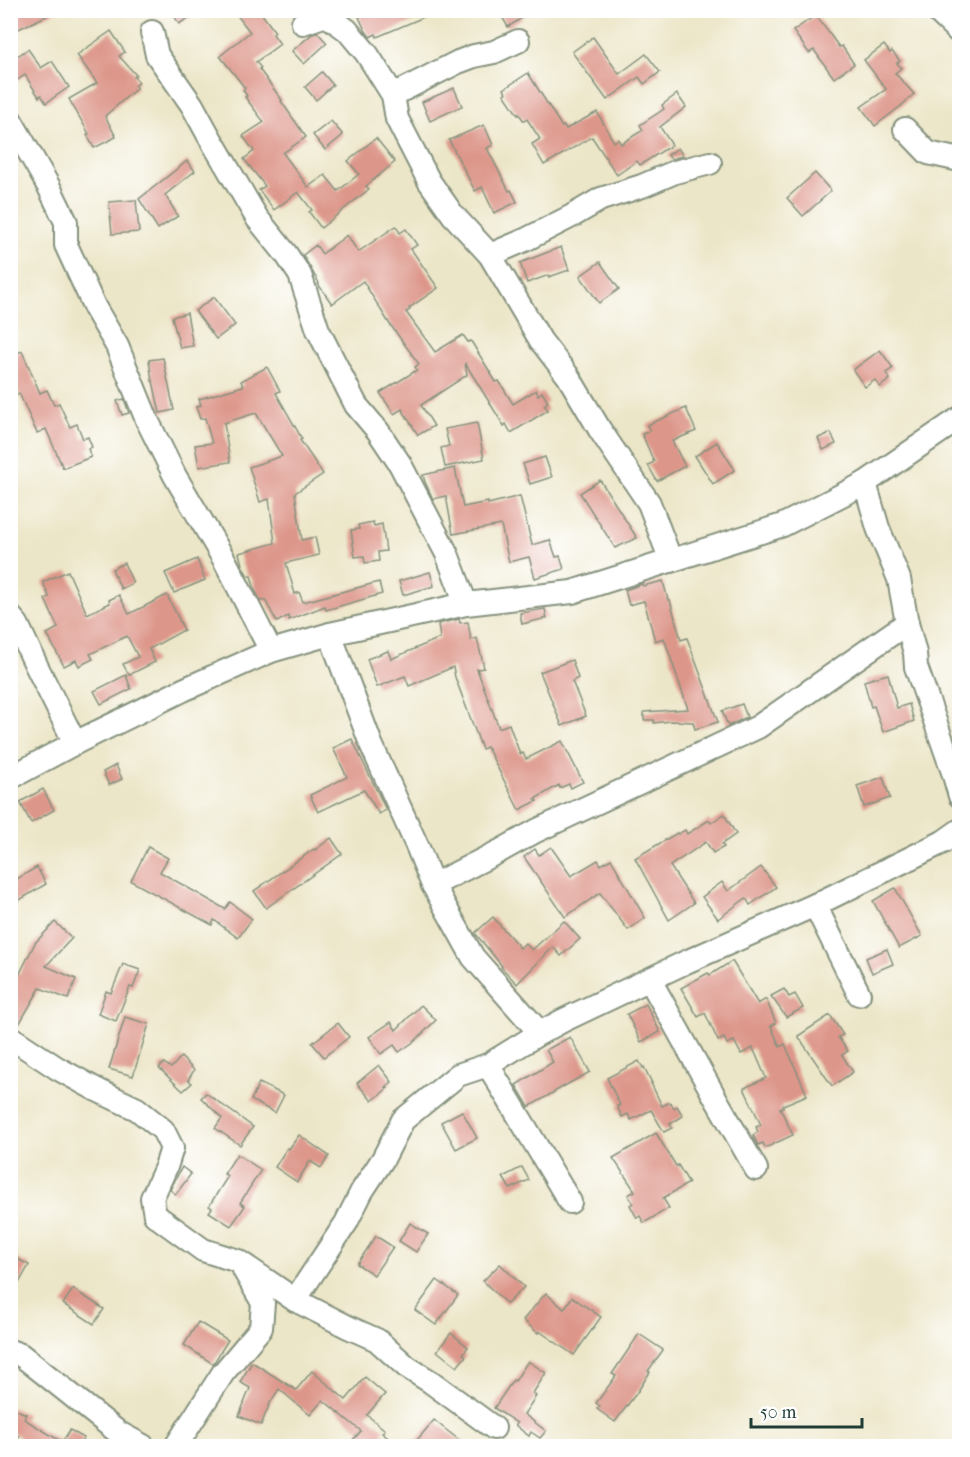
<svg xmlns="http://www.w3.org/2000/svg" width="970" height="1457" font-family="'IM FELL French Canon',serif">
<rect width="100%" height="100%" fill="#fff"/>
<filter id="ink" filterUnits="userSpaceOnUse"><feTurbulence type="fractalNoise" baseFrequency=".0167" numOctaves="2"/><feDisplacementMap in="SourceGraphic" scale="12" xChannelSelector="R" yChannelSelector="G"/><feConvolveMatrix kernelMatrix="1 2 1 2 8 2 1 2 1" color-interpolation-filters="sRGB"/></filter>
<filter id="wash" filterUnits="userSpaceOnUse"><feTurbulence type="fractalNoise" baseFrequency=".008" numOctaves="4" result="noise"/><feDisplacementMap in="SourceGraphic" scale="24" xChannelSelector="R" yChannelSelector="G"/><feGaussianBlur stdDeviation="1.35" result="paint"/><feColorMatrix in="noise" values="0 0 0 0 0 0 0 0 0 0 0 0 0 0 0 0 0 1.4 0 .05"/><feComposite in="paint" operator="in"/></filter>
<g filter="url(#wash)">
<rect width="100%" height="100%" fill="#ece6c8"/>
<g id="blocks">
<!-- building -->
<g fill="#dd968a">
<polygon points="10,10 59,10 10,33"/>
<polygon points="171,10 201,10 179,24"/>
<polygon points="233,10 259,10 275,32 273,34 280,44 256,62 261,68 259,69 282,100 281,101 306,137 283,153 308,187 325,175 338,191 359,174 348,161 376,138 395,162 366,186 369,189 321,228 309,212 312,210 298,192 274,210 259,190 265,186 244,159 254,151 243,136 264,122 245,97 247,96 243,90 245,88 220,56 250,32"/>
<polygon points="372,10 438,10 438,11 377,37 376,34 370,37 365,30 359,17"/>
<polygon points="498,10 517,10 522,18 508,27"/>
<polygon points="816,15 839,47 842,46 854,64 834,78 814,50 809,53 793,31"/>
<polygon points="111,31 125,52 119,56 136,75 134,77 139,82 135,86 137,88 105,116 116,137 94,148 87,135 89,134 69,99 97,83 77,55"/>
<polygon points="317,32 327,43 304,64 292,51 311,35"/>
<polygon points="593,37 619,74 646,54 660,72 644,84 639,77 607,100 572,52"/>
<polygon points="884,45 890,53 892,51 900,61 897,63 901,68 895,73 914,94 901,106 875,126 861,107 886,89 864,60"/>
<polygon points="28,49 41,68 52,61 69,87 46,103 41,95 39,97 25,75 10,85 10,61"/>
<polygon points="322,72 333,85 316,100 305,87"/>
<polygon points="528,73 562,127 564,126 566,129 597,112 614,142 618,139 621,144 643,130 640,125 664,109 662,105 677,94 686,107 660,127 672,145 640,165 637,161 617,175 592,137 544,165 532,144 540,139 527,119 524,121 519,114 518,115 504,94 506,93 504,89"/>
<polygon points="454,88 462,106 430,121 422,102"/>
<polygon points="331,121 343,135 325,150 313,135"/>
<polygon points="484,125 493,145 487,148 509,191 511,190 517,202 494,213 482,187 475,191 449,140"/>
<polygon points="678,148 683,156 671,159 668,155"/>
<polygon points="187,161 195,171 165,195 178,216 158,229 139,199"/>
<polygon points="815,173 831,191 803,216 787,198"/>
<polygon points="136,200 139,232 112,234 109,202"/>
<polygon points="396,226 400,233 406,229 417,245 411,249 438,288 409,308 410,310 406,312 435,352 463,335 468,342 471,341 496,382 499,381 513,404 536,390 538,395 542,392 548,402 544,405 548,410 511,433 506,424 504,426 465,363 467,375 421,405 434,426 418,435 402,409 394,414 380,393 417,370 415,367 419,364 389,323 363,281 332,304 318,284 319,283 303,255 316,245 322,254 347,235 358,252"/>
<polygon points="561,247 569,270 549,277 549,275 527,283 520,263"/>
<polygon points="600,262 619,289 599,303 580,276"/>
<polygon points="214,297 235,325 216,339 195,311"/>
<polygon points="187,313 193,346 180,348 172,317"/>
<polygon points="880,350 893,368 886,373 890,379 880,387 875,380 865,387 853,370"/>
<polygon points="22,351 40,393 47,390 54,405 59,403 70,427 77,424 83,439 88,437 92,447 88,449 91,457 63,468 46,429 37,433 19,393 16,395 10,382 10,356"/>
<polygon points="163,358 174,410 160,413 153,381 152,381 149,360"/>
<polygon points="267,367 280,391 276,393 302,439 300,440 323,474 295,493 302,540 315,537 319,555 286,563 295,594 299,592 303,602 379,582 382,594 326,610 325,606 289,620 288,616 277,622 265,600 261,601 255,590 251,576 248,576 242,565 239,553 275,543 269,499 260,502 249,467 282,456 256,413 224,423 230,462 199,467 195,445 212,443 205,418 200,419 196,407 201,405 199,399 243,386 241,381"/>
<polygon points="124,399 129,413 122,415 117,401"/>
<polygon points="686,408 696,431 672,441 685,466 657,481 648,465 654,462 642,434 650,431 647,425"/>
<polygon points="477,423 484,459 445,467 441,448 449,446 445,429"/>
<polygon points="831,433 836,444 823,450 818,438"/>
<polygon points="717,442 735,470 713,484 695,456"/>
<polygon points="545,457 552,477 530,484 523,464"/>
<polygon points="455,468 463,507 488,502 488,504 520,496 532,545 550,540 556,557 560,556 564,569 535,578 529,557 509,562 501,525 453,534 446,496 433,499 425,482 423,475"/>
<polygon points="600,480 637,538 615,548 580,493"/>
<polygon points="373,522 374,526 382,524 386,551 378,552 379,561 365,563 364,556 355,557 351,530 359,529 358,525"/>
<polygon points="197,559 205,580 174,593 165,573"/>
<polygon points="124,563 133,583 121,589 112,569"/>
<polygon points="68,571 87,614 110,603 109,600 119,595 129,614 167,595 184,630 149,649 155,662 129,675 123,664 138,657 127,636 90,654 93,659 79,666 76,660 64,666 47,634 58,628 45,599 49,597 43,582"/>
<polygon points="430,572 434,586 403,595 399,581"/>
<polygon points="663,581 668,600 670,600 681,640 687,638 718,722 695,729 693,722 671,721 654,723 654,720 644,720 644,712 688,709 664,638 655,641 644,601 629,605 625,590 642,584 643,586"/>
<polygon points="545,609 547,618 522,624 520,613"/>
<polygon points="459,619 460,623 468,622 471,640 477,638 484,668 477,669 499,728 509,724 520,754 523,753 526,759 562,741 583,782 571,788 569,784 560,788 559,785 535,799 537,801 519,810 487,747 482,749 455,677 453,667 409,686 405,676 377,687 367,659 388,651 391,659 440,638 438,624"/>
<polygon points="572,660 578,678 572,681 586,716 562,726 540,672"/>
<polygon points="888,674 897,708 909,704 914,721 883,732 874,706 871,707 864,681"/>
<polygon points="126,675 131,689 101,704 94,691"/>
<polygon points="742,704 747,717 728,726 722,711"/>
<polygon points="352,739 386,810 379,814 364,790 318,812 310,795 347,777 333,748"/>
<polygon points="116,765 122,779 109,785 103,772"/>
<polygon points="883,777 890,798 864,807 857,786"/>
<polygon points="43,789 54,810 31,823 20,802"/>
<polygon points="724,814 736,834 722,844 724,847 713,853 706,842 670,866 694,903 669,920 635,858 677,833 678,834 685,830 687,834 709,820 711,823"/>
<polygon points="331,838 342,854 266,908 254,891 314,849 315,850"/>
<polygon points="148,847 168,858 160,872 225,909 230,902 252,919 238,938 214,920 212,925 131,881"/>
<polygon points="551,847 571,876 598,860 601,865 611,859 645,918 628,930 600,893 565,917 524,857 535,849 539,855"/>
<polygon points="37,867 46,884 10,906 10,883"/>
<polygon points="761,867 776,887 750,905 746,898 718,919 702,897 722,882 728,891"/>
<polygon points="895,888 922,936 899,948 873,901"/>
<polygon points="493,917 520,948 525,943 532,950 564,921 580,939 561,956 553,947 517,984 501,967 502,966 475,933"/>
<polygon points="55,922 72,938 46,966 76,979 68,999 40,988 18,1026 10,1024 10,965 19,975 35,943"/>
<polygon points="887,949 893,964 872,973 866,958"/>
<polygon points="732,961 758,1004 766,999 776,1023 771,1026 780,1047 785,1044 807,1095 783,1105 783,1107 780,1108 793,1135 765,1148 763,1143 758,1145 753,1135 758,1132 756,1127 761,1125 744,1088 766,1078 753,1048 741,1054 734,1041 727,1044 724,1038 718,1041 705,1013 698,1017 681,988 708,973 710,975"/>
<polygon points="123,964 140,970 133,988 130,987 116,1021 98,1014 106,991 111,993"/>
<polygon points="784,989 789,997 795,994 803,1008 786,1017 771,996"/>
<polygon points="646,1004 660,1032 641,1042 627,1014"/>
<polygon points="421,1005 436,1020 415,1041 399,1052 394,1045 381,1054 369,1037 391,1022 396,1030"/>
<polygon points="830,1015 843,1035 838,1037 848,1051 842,1055 853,1072 832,1086 798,1036"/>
<polygon points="125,1017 149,1024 133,1076 109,1069"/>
<polygon points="338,1023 349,1037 324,1057 312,1043"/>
<polygon points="570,1037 590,1072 566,1085 529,1107 516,1085 553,1062 546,1050"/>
<polygon points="181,1057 194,1070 188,1080 192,1083 183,1091 159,1068 164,1063 171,1068"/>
<polygon points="639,1061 643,1068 644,1067 652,1083 651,1083 662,1106 670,1102 674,1108 677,1106 683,1116 670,1124 672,1128 664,1132 651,1110 631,1120 628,1114 622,1117 617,1106 620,1105 607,1078"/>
<polygon points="379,1065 392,1082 386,1087 388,1088 372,1101 357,1083"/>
<polygon points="259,1083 284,1095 275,1113 251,1100"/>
<polygon points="206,1093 253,1127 240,1145 215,1128 222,1118 201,1098"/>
<polygon points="462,1111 477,1138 456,1149 441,1122"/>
<polygon points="656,1133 676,1166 678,1165 689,1183 663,1198 669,1208 644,1223 640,1216 637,1218 630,1205 633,1203 628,1195 635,1191 613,1158"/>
<polygon points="299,1135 329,1156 321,1168 310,1161 297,1182 275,1167 287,1148 289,1149"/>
<polygon points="237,1154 261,1170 240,1203 245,1206 231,1226 209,1212 212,1208 209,1206 228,1176 224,1174"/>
<polygon points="182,1167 191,1174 176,1194 170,1190"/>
<polygon points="522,1167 529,1180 510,1189 503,1177"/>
<polygon points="410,1223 428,1234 416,1252 399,1241"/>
<polygon points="376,1236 393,1247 374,1275 357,1264"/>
<polygon points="10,1255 29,1265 10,1299"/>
<polygon points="500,1264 524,1287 507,1304 483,1281"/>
<polygon points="437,1280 458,1295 436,1325 415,1310"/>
<polygon points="73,1289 104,1309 94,1324 63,1304"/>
<polygon points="546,1293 564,1309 572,1297 601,1317 574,1355 539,1331 538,1333 523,1320"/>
<polygon points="198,1322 228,1340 213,1364 184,1345"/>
<polygon points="451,1333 468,1347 463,1354 466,1356 457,1367 437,1351"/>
<polygon points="639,1334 663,1350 648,1371 650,1372 638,1391 615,1422 597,1409 600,1406 596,1403 616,1376 612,1374"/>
<polygon points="528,1361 546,1373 533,1393 536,1396 524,1414 546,1431 540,1438 531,1432 529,1436 515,1425 517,1423 494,1408 513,1380 515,1381"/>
<polygon points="252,1362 296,1390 312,1371 346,1400 365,1377 385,1394 367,1415 385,1430 382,1433 398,1446 359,1446 352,1441 361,1431 323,1400 310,1415 279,1389 270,1403 261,1425 239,1416 250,1388 240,1382"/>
<polygon points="10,1407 26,1414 24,1419 62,1442 70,1430 84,1438 79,1446 13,1446 20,1436 10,1432"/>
<polygon points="434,1420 445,1429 467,1446 412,1446"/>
</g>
</g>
</g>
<g filter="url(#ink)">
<use href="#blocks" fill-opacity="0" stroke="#86927e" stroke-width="1.5"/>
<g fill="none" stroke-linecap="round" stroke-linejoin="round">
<defs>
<g id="minor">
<polyline points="936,10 960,33"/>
<polyline points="303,23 326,15 347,30 367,54 393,95 397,119 429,181 453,215 490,255 541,341 568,376 600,430 649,503 671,561"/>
<polyline points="152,32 157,55 192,105 209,136 257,218 286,254 300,275 318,330 356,405 378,431 400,464 447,554 466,604"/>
<polyline points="393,95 458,62 474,56 494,52 518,41"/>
<polyline points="10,119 49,187 66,222 66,245 95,308 117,346 147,420 175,476 225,561 271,651"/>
<polyline points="905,129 928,153 960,160"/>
<polyline points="490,255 525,240 572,216 601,199 642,186 675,172 710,163"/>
<polyline points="865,483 878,528 899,579 907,623 915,653 916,667 953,772 960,796"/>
<polyline points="10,616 17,624 37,667 75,743"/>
<polyline points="330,634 371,744 418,848 433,885 473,957 540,1033"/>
<polyline points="10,778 75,743 183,690 271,651 330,634 466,604 572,592 783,525 865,483 960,418"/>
<polyline points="433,885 500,851 536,831 758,727 907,623"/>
<polyline points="815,905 859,994"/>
<polyline points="650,980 716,1099 756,1169"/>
<polyline points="10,1037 57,1068 97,1090 137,1109 163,1130 172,1148 166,1167 152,1198 155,1215 203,1250 238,1261 295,1300 348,1327 377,1340 407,1367 431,1382 494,1428"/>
<polyline points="488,1065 570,1202"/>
<polyline points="295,1300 346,1223 362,1191 383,1159 403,1120 458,1075 488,1065 540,1033 562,1021 686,962 815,905 943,842 960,830"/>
<polyline points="10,1351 21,1355 119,1433 143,1446"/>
<polyline points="176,1446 223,1373 261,1328 263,1303 244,1270"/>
</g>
</defs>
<!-- minor casing -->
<use href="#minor" stroke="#86927e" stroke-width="26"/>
<!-- minor -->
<use href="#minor" stroke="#fff" stroke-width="22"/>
</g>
</g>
<!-- margin -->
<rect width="970" height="1457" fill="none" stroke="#fff" stroke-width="36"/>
<!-- scale -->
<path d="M751 1418v9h111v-9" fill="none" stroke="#1f3d34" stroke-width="3"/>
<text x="760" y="1418" font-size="18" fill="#1f3d34" stroke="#ffffff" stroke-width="4.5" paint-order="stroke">50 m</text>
</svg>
